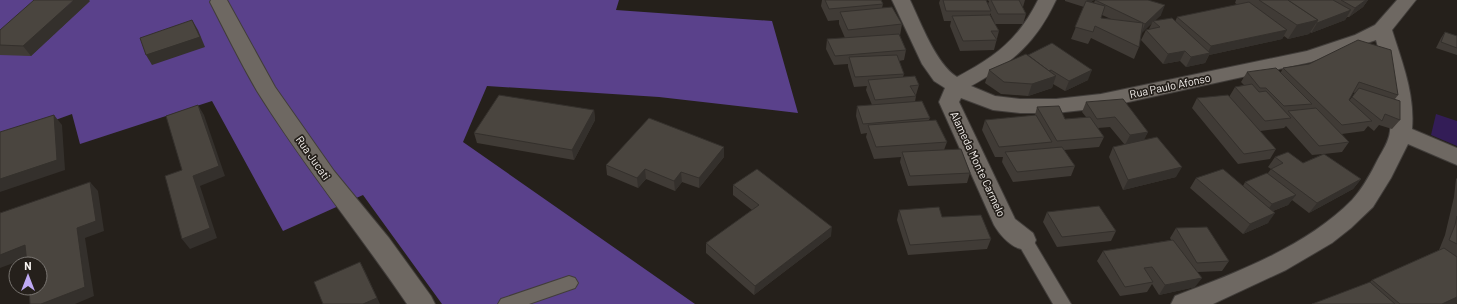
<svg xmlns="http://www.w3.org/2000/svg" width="1457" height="304" font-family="Barlow,sans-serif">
<rect width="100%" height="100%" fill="#25201b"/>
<!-- green -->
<polygon fill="#331d57" points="1436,114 1457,121 1457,146 1431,135"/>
<!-- forest -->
<polygon fill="#5a418b" points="0,0 619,0 616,10 772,21 798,113 659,97 487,86 463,142 695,304 442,304 363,195 283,231 212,101 80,144 72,114 0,140"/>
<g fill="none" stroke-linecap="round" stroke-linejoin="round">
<defs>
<g id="lane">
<polygon points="1024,233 1030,235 1071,304 1053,304 1016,240 1018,235"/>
<polygon points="569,276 575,278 578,283 575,288 529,304 498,304 501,299"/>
</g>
<g id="street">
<path d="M211,0H227L275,87L334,171L389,238L431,296L435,304H407C358,232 303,165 257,91C240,62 225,31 210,2Z"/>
<path d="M892,0H910C921,23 936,64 957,77C996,56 1018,40 1038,0H1056C1036,43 1012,63 971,86L995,96L1020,99H1056L1101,94L1307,51L1355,35L1375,25L1397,0H1416L1392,30C1402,62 1415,94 1412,129L1457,148V165L1408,144L1391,178L1373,207L1351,228L1332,243L1286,270L1213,304H1171L1175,296C1234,274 1307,246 1352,200C1363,188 1371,173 1378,159C1383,150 1389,141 1390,131C1395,100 1384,70 1376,40L1311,62L1101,108L1056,113H1020L993,110L961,98L959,102L1015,219L1033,233L1036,240L1033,247C1030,248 1026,250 1023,249C1012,249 999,234 994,225L939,102L945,88L934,81L922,64Z"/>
</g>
</defs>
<!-- lane casing -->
<use href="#lane" stroke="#413d3a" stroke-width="2"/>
<!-- street casing -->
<use href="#street" stroke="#413d3a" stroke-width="2"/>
<!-- lane -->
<use href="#lane" fill="#6e6862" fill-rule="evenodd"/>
<!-- street -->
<use href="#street" fill="#6e6862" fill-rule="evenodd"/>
</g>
<!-- wall -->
<g fill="#403b36" fill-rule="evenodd">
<polygon points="822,0 881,0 883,4 882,8 902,24 900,36 906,50 904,60 899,61 904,74 903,77 919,85 916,95 916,96 915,102 930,118 929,120 947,142 944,150 970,173 967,183 908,186 900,162 901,157 874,159 866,137 867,133 861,134 856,116 857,106 872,105 866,90 867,86 854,87 848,67 848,64 834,65 826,49 827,39 845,38 839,24 839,20 828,21 821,6"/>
<path d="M940,0H986L988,4L989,1L987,0H1025L1023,7L1022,6L1026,14L1023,24H995L999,31L994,50L960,51L950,26L951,21H944L939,3ZM990,13L995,23L990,15Z"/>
<path d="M1065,0H1094L1091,2L1094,3L1095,0L1161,15L1155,20L1175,22L1177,17L1238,5L1235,3L1236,0H1368L1363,7L1349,17H1347L1345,20L1311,33L1310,32L1309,34L1288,39L1284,36L1282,39L1209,55L1205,63L1186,67L1180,61L1163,64L1141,40L1146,30L1149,29L1152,23L1141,33L1139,47L1134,59L1091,38L1088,44L1071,39L1084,7L1065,1ZM1102,15L1111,19L1101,18Z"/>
<polygon points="90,1 31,56 0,55 0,30"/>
<polygon points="1445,32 1457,36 1457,55 1436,48 1441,38"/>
<polygon points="1028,55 1088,80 1065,91 1053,84 1052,88 1028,96 1001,94 985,83 989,70"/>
<path d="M1309,64L1398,95L1395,99L1400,120L1392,129L1379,125L1374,131L1368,126L1364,131L1342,134L1349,142L1342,152L1324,154L1361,179L1353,189L1309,213L1292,200L1288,205L1273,211L1268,223L1243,234L1190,188L1196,178L1243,186L1245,182L1268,173L1271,169L1268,167L1275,157L1303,163L1323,154L1312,155L1286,126L1284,128L1260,131L1276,149L1270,159L1238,164L1192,108L1197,98L1229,97L1235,87L1244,85L1241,82L1247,72H1281L1283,68ZM1353,92L1355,93L1349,101V100Z"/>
<polygon points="1086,102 1148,132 1143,140 1176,177 1123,190 1109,157 1113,147 1125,145 1110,127 1098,128 1104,137 1099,147 1064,150 1075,166 1071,176 1013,182 1002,162 1003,157 995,157 982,130 985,120 1035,115 1037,107 1065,119 1086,117 1082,112"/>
<polygon points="594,110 595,120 574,160 477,143 474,133"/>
<polygon points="724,157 699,188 682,182 675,191 646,179 638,188 607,175 606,165"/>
<polygon points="1457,178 1457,303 1455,304 1312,304 1370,282 1372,280 1439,250 1445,235 1454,197 1456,179"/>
<polygon points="733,185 831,236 754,295 706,253 706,243 752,210 733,195"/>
<polygon points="899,210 942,217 991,239 987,249 908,255 897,220"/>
<polygon points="1047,212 1116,231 1111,241 1057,247 1043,222"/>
<polygon points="1176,228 1229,261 1222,271 1198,272 1195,287 1159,295 1152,284 1147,292 1120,296 1097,261 1103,251 1171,240 1170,238"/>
</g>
<!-- shaded-wall -->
<g fill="#34302c">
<polygon points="74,0 89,0 90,1 31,56 23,46"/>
<polygon points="1087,0 1094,0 1084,7"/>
<polygon points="1366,0 1368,0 1363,7 1349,17 1355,8"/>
<polygon points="1165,5 1161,15 1154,22 1153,21 1152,23 1141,34 1145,24"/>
<polygon points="1351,10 1345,20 1311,33 1317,23"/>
<polygon points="192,20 198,30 205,47 152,65 146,55"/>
<polygon points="1318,20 1309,34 1288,39 1297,25"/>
<polygon points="1287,30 1282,39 1209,55 1205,63 1186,67 1191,57 1207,54 1211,46"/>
<polygon points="1185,51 1180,61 1163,64 1168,54"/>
<polygon points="1051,70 1048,79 1056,76 1052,88 1028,96 1032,84 1047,72"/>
<polygon points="1092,70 1088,80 1065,91 1069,81"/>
<polygon points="198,105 204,115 225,176 200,186 217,238 190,249 182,239"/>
<polygon points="594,110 595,120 574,160 572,150"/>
<polygon points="54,115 62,125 65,170 0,192 0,179"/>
<polygon points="1148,132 1143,142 1125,145 1130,135"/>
<polygon points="724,147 724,157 699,188 699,178"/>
<polygon points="1182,167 1176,177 1123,190 1128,180"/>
<polygon points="645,169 646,179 638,188 637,178"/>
<polygon points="681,172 682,182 675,191 674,181"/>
<polygon points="1361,179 1353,189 1309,213 1317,203"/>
<polygon points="90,182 98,191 104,231 85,238 94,296 75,304 41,304"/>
<polygon points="1296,195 1288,205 1265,214 1272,204"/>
<polygon points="1275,213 1268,223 1243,234 1250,224"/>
<polygon points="832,227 831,236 754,295 755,286"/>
<polygon points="25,245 35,255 0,268 0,255"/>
<polygon points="360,262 365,271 380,304 363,304"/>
<polygon points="1202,278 1195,287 1159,295 1165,285"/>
<polygon points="1457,297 1457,303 1455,304 1442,304"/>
</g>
<!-- building -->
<g fill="#4a453f" stroke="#34302c">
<polygon points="34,0 74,0 23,46 0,45 0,30"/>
<polygon points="825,0 881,0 883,4 829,9"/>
<polygon points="943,0 986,0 991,11 946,11"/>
<polygon points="991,0 1019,0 1026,14 998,14"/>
<polygon points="1095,0 1148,0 1165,5 1145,24"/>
<polygon points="1259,0 1288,0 1318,20 1297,25"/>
<polygon points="1288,0 1333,0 1351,10 1317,23 1316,23 1318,20"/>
<polygon points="1341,0 1366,0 1355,8"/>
<polygon points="1086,1 1105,6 1101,18 1143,23 1139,47 1095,26 1093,32 1075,27"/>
<polygon points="1249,2 1287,30 1211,46 1177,17"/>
<polygon points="892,7 902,24 848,30 840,12"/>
<polygon points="990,15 999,31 991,31 997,40 963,41 952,16"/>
<polygon points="1172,18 1210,53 1191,57 1185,51 1168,54 1146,30 1160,27 1153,21"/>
<polygon points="192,20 200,37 146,55 140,38"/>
<polygon points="1445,32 1457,36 1457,48 1441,42"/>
<polygon points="899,34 906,50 835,56 827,39"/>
<polygon points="1358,40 1391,50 1398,95 1359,82 1349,100 1372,121 1342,125 1283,68 1309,64"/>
<polygon points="1052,43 1092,70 1069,81 1051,70 1049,71 1028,55"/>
<polygon points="1026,54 1056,76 1032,84 1004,82 989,70"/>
<polygon points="897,55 904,74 855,77 849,57"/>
<polygon points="1276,68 1312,104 1284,106 1266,88 1260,88 1247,72"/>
<polygon points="915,76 919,85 910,86 916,96 875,100 868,80"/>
<polygon points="1252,84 1259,92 1266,91 1291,118 1265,121 1235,87"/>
<polygon points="1359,88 1400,101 1400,120 1385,114 1382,121 1352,97"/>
<polygon points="499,95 594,110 572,150 474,133"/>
<polygon points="1228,95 1276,149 1244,154 1197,98"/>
<polygon points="1123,99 1148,132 1130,135 1115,117 1097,119 1086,102"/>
<polygon points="922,101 930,118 863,124 857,106"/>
<polygon points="198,105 219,166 193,176 210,228 182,239 165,176 182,170 166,116"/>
<polygon points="1059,106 1065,119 1090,117 1104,137 1057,141 1037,107"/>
<polygon points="1316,108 1349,142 1319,146 1288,111"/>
<polygon points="54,115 57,160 0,179 0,132"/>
<polygon points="1036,115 1052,142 999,147 985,120"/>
<polygon points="649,118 724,147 699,178 681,172 674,181 645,169 637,178 606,165"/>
<polygon points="936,120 947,142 876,147 868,125"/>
<polygon points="1157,137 1182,167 1128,180 1113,147"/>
<polygon points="1062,147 1075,166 1017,172 1005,152"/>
<polygon points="961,149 970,173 910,176 902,152"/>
<polygon points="1288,152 1303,163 1324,154 1361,179 1317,203 1271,169 1283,163 1275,157"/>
<polygon points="757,169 832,227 755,286 706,243 759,205 733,185"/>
<polygon points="1223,169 1275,213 1250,224 1196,178"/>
<polygon points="1267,173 1296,195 1272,204 1245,182"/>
<polygon points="90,182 96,221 77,228 85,287 41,304 30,304 29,288 40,288 40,264 27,264 25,245 0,255 0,213"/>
<polygon points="1099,206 1116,231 1062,237 1047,212"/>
<polygon points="939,207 942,217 981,215 991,239 910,245 899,210"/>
<polygon points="1457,216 1457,244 1449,240 1455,225"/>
<polygon points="1207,227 1229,261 1197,263 1176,228"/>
<polygon points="1173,240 1202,278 1165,285 1152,267 1144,268 1153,282 1125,287 1103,251"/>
<polygon points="1444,248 1457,257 1457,297 1442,304 1400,304 1372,280"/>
<polygon points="360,262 377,298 363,304 323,304 314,282"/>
<polygon points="1370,282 1395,304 1312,304"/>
</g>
<g text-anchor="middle" stroke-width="3.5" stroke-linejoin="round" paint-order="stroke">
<!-- street labels -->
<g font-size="11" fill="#f8f4f1" stroke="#25201b">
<text transform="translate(1170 86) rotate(-12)" y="4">Rua Paulo Afonso</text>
<text transform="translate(313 158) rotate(55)" y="4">Rua Jucati</text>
<text transform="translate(978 164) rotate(65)" y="4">Alameda Monte Carmelo</text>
</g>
</g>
<!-- north arrow -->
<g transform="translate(28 276)"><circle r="19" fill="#25201b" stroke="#797571"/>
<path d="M0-3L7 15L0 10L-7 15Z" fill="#bea9f4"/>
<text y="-6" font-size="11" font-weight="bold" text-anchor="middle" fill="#f8f4f1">N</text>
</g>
</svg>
